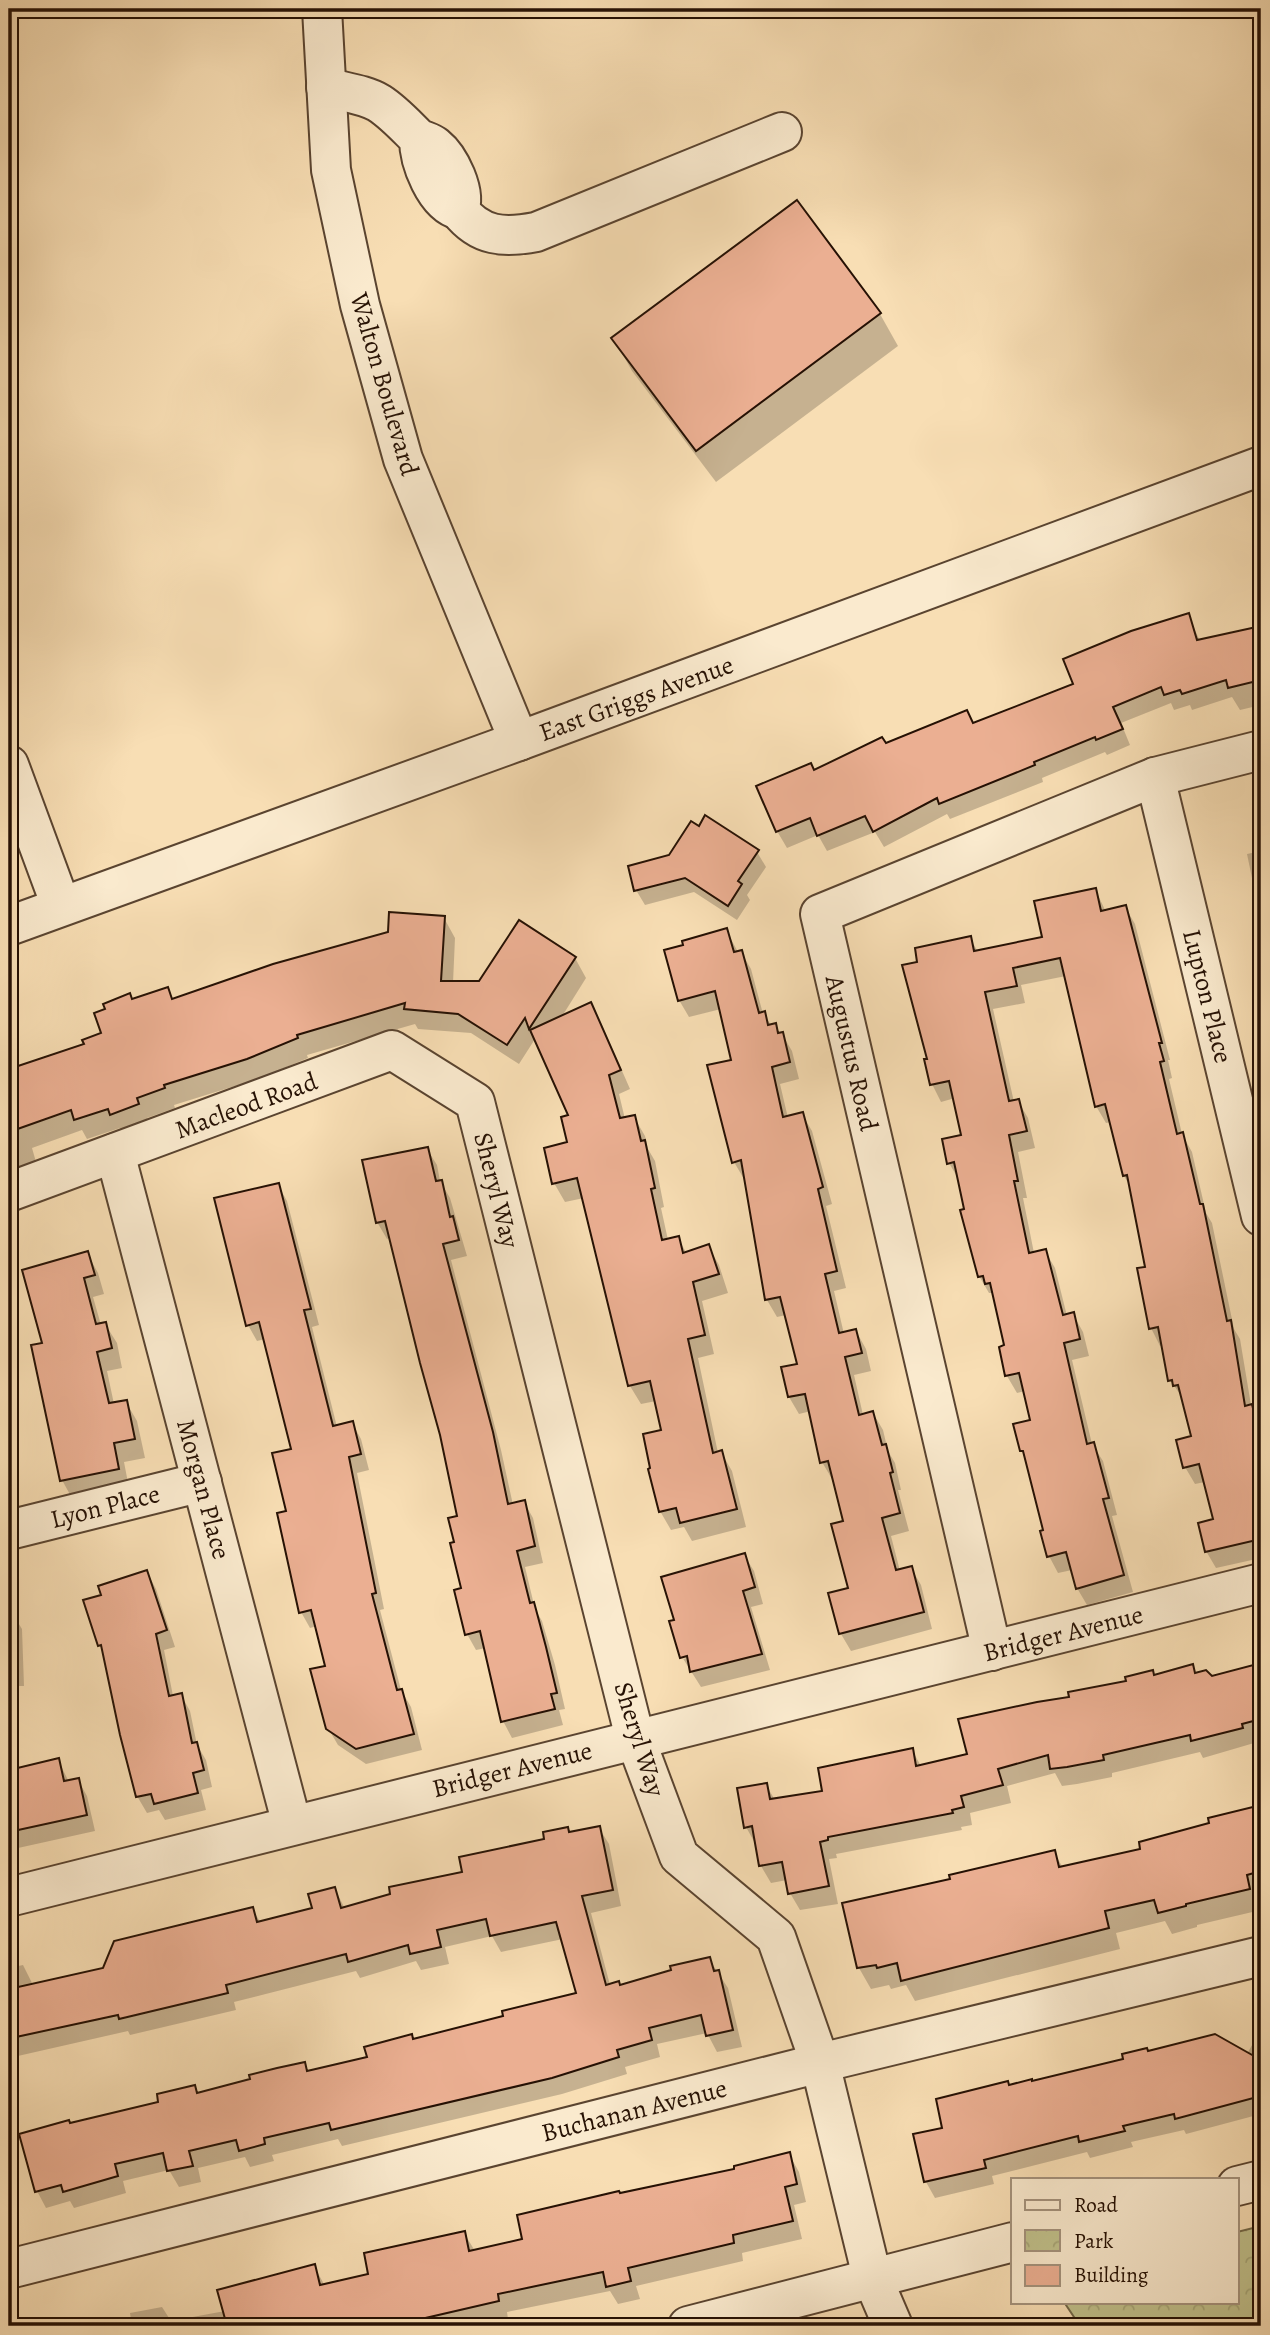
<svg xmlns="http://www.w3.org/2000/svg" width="1270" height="2335" font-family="Alegreya,serif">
<defs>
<pattern id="park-crowns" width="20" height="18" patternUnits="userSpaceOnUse" patternTransform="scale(1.75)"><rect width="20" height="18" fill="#c0c08b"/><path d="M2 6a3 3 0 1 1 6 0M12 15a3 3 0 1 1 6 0" fill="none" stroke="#a5a476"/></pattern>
</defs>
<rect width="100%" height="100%" fill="#f8deb4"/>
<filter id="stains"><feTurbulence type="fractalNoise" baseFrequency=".00286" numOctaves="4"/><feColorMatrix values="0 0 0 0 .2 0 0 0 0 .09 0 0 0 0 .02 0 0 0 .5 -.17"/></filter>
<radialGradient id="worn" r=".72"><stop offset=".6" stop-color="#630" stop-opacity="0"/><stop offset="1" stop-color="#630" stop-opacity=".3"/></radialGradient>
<!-- park -->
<polygon fill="url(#park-crowns)" stroke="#736848" stroke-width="2" points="1261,2226 1261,2326 1080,2326 1064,2302 1237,2302 1237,2232"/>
<!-- shadow -->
<g fill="#0003" fill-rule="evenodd">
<polygon points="796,203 880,314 898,346 716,482 632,371 614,339"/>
<polygon points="1188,615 1200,641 1261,627 1261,705 1240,710 1232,697 1192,710 1190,705 1174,710 1171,703 1121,723 1130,745 1107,755 1105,752 1042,778 1043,782 950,819 947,814 884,847 875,832 827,851 818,835 787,848 777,831 815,772 885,745 974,725 1075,685"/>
<polygon points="1261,851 1261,897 1253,883 1247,854"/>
<polygon points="757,852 766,867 747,895 750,900 737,920 694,892 645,905 636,890"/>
<polygon points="1095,889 1106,912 1125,907 1135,924 1170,1060 1168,1060 1172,1078 1169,1079 1182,1134 1192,1152 1206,1213 1212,1223 1234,1329 1240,1339 1251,1405 1261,1425 1261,1558 1216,1568 1206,1551 1215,1521 1205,1482 1195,1484 1185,1467 1193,1437 1182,1397 1170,1380 1163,1345 1160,1346 1151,1328 1147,1268 1131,1188 1124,1176 1111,1122 1106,1123 1096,1106 1066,976 1021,985 1025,1003 993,1009 1014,1102 1018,1101 1028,1118 1035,1148 1018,1152 1027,1198 1023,1198 1034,1253 1045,1251 1055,1268 1067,1316 1073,1314 1083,1332 1089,1356 1072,1360 1092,1444 1103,1461 1117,1515 1112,1516 1133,1592 1087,1605 1077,1588 1072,1570 1058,1573 1049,1556 1045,1531 1027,1460 1022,1451 1033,1421 1025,1391 1017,1393 1007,1376 1001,1348 1007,1347 992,1293 989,1293 979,1276 959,1180 949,1163 963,1137 955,1098 941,1102 932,1084 919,963 970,938 978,952 1044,939"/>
<polygon points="444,918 455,938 453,983 480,983 575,958 586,978 561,1018 590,1005 601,1023 630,1089 619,1094 625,1119 634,1117 645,1136 648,1149 655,1161 664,1207 661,1208 668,1240 678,1238 687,1254 708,1246 719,1265 728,1293 702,1301 714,1354 698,1358 718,1453 721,1452 732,1471 746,1527 692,1541 684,1527 671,1530 660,1511 663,1431 656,1401 641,1404 630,1386 584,1198 565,1202 554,1183 569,1144 570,1117 535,1039 519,1064 471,1033 418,1029 415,1024 307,1055 308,1058 258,1079 174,1105 175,1108 147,1118 149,1124 123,1134 120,1128 87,1139 82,1130 32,1148 36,1162 9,1171 9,1071 86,1045 104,1034 132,1001 167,989 174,1001"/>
<polygon points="726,930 738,952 741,952 751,969 763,1014 772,1026 775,1025 780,1034 782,1034 792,1051 799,1079 780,1084 788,1118 802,1114 812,1131 832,1204 826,1206 846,1288 834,1291 844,1334 856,1331 866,1349 871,1371 854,1375 863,1415 873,1413 883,1430 888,1451 895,1463 901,1490 898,1490 909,1531 891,1536 900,1571 911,1568 921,1585 932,1629 851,1651 841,1634 831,1595 851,1589 845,1522 834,1479 832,1479 822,1462 811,1411 799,1414 789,1397 783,1368 799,1365 786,1315 777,1317 767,1300 746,1179 744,1179 734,1162 733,1061 721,1009 689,1017 679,1000"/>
<polygon points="427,1149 437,1165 440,1181 450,1198 467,1256 451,1260 501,1450 513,1505 524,1502 533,1518 543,1563 525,1567 535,1609 542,1621 555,1665 565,1709 559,1710 563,1725 512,1738 503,1721 486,1648 476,1650 467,1634 456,1544 460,1517 391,1237 387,1239 377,1222"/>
<polygon points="278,1185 287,1201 319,1325 312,1327 337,1427 352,1423 361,1439 369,1470 357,1473 384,1609 380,1610 401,1690 411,1707 422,1750 366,1764 338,1745 328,1728 327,1667 317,1626 310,1628 301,1612 288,1512 293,1450 265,1339 257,1341 248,1325"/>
<polygon points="87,1253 98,1273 104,1294 93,1297 101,1325 105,1324 117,1343 122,1368 107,1371 114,1404 126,1402 137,1421 145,1458 124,1462 129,1488 73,1500 62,1480 44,1344"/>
<polygon points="9,1438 19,1474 9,1477"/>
<path d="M744,1555L754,1571L763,1604L751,1607L770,1670L701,1687L682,1657L672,1622L676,1621L663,1578ZM695,1652L696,1655L683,1659V1655Z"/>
<polygon points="147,1572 156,1589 175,1647 164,1650 173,1696 181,1695 190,1711 197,1745 206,1760 212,1787 201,1790 206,1810 165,1820 159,1810 147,1813 137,1796 105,1654 100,1645 103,1596"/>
<polygon points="9,1613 12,1613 22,1629 24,1686 9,1686"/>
<polygon points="1261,1665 1261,1741 1203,1758 1200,1752 1112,1773 1112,1777 1077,1784 1062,1786 1055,1773 1007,1786 1011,1803 970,1813 972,1825 961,1827 962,1830 836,1854 837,1858 829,1859 838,1904 800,1910 790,1893 787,1880 771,1883 761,1866 756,1845 746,1827 766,1785 775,1800 824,1792 912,1750 921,1766 970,1756 1071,1698 1192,1666 1197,1675 1212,1678"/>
<polygon points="58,1760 69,1782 78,1780 87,1796 95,1831 9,1850 9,1771"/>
<polygon points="1261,1807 1261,1895 1258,1896 1261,1910 1197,1925 1197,1927 1172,1934 1165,1921 1116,1933 1120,1949 915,2001 906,1985 891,1989 889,1985 871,1989 859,1968 844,1904 952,1880 1054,1852 1063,1868 1143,1850 1211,1824 1210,1819"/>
<polygon points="599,1828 609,1844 621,1906 591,1913 610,1985 621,1987 709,1959 728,1988 742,2047 717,2052 707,2033 657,2044 660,2057 625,2067 627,2074 562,2094 342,2146 338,2139 272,2155 274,2161 250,2167 245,2157 198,2168 201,2182 179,2187 169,2170 123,2181 126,2193 74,2208 70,2201 46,2208 37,2191 70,2125 161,2103 194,2087 199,2095 304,2064 309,2072 369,2058 411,2036 414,2041 505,2017 578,1995 563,1939 501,1952 492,1936 445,1947 449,1964 421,1970 416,1961 360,1978 356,1971 234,2002 236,2010 130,2035 128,2031 9,2058 9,1968 23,1965 33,1985 104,1969 252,1909 261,1923 314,1909 335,1889 345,1909 464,1873 570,1834"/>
<polygon points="1261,2029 1261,2114 1186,2134 1184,2130 1131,2142 1133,2147 1090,2158 1087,2152 992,2176 994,2184 935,2198 926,2182 915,2136 944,2129 1010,2087 1125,2060 1148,2052 1247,2054"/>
<polygon points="789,2154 799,2172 806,2202 794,2205 802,2239 742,2253 743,2261 636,2286 640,2299 618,2304 610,2291 507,2312 508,2319 473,2326 132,2326 130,2313 162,2307 171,2321 225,2311 314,2266 325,2286 370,2275 464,2233 475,2251 524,2241 619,2195 736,2170"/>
</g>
<!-- building -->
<g fill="#ebaf92" stroke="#261104" stroke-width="2">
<polygon points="797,200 881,313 696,451 611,338"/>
<polygon points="1189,613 1197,640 1261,626 1261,680 1228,688 1226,680 1182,694 1180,690 1164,695 1161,687 1113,707 1123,729 1096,740 1095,737 1034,762 1035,765 939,804 937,798 873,832 865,816 817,836 810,818 776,832 756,786 811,763 814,770 882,737 886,743 967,710 973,723 1073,684 1063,659 1131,631"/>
<polygon points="705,815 759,850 738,881 742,884 728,906 685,878 634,891 628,866 669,855 691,821 699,826"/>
<polygon points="1096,888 1101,911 1126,905 1162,1043 1159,1043 1164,1061 1160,1062 1177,1134 1183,1132 1200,1204 1203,1204 1227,1321 1231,1320 1245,1406 1252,1404 1261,1443 1261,1539 1205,1552 1198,1523 1213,1519 1199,1464 1183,1468 1176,1440 1191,1436 1178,1385 1173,1386 1172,1380 1168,1381 1158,1327 1149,1329 1137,1268 1145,1267 1127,1175 1123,1176 1105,1104 1095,1107 1060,958 1013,968 1017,986 985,992 1009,1101 1019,1099 1027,1131 1009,1135 1018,1181 1014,1181 1029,1253 1046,1249 1063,1315 1074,1312 1080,1339 1064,1343 1087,1444 1094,1442 1109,1498 1103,1499 1124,1575 1076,1589 1066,1552 1047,1557 1040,1531 1043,1530 1023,1451 1020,1451 1013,1424 1030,1420 1019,1373 1005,1376 999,1347 1004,1345 990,1283 985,1284 983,1276 978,1277 960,1210 964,1209 954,1162 947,1164 942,1139 961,1135 949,1081 930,1085 924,1059 927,1059 902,965 917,962 915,948 971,936 974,951 1042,937 1034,901"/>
<polygon points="389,912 445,916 441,981 479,981 519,920 576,957 529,1029 525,1018 507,1045 458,1014 404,1009 405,1003 297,1035 298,1038 247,1059 164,1085 165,1088 137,1098 139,1104 110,1115 108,1109 74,1120 71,1110 9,1132 9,1069 84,1044 82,1040 101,1033 94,1013 105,1009 103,1004 130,993 132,999 168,987 172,999 273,964 388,932"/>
<polygon points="727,928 734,952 742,950 759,1013 765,1011 768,1025 776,1023 778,1033 783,1032 790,1062 772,1067 783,1117 803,1112 823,1187 818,1189 837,1271 825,1274 839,1333 856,1329 862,1353 845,1357 859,1415 873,1411 882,1445 886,1444 893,1472 890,1473 900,1513 882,1518 896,1570 912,1566 924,1612 839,1634 828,1593 848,1588 831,1524 843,1521 828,1461 820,1463 805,1394 788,1397 781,1367 797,1364 780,1297 765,1300 741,1160 732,1163 707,1065 731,1060 715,991 678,1001 664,950 683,945 682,941"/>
<polygon points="591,1002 621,1070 609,1075 620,1118 635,1115 641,1141 645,1140 655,1188 651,1189 662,1240 679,1236 683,1253 709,1244 719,1274 693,1282 705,1335 688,1339 713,1453 722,1450 737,1509 680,1523 676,1508 659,1512 648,1469 650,1468 643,1434 661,1430 650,1381 628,1386 577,1178 552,1184 544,1148 567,1142 561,1117 568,1115 530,1030"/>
<polygon points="428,1147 436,1181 442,1180 450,1217 453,1216 459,1240 443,1244 493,1432 508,1504 525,1500 535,1546 517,1551 530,1603 534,1602 546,1647 557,1693 551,1694 555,1709 501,1722 480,1631 465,1635 454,1590 461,1588 450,1543 454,1542 448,1518 457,1516 440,1435 420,1363 385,1221 376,1223 362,1160"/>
<polygon points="279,1183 311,1309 304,1310 333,1426 353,1421 361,1454 349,1457 376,1593 372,1594 397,1690 402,1689 414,1734 356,1749 326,1729 310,1669 325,1666 311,1610 299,1613 277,1513 286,1511 272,1453 291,1449 259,1322 246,1326 214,1198"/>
<polygon points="88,1251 95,1275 84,1278 96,1324 106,1322 112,1348 97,1352 109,1403 127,1400 135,1439 114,1443 119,1469 60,1481 31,1345 42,1343 22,1270"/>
<polygon points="745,1553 755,1587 743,1591 762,1654 690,1672 687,1656 680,1658 669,1621 674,1620 661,1577"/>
<polygon points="147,1570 167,1630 156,1634 169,1696 182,1693 192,1743 197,1742 204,1770 193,1773 198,1793 154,1804 151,1794 136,1797 120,1735 101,1645 98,1646 83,1600 101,1595 98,1586"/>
<polygon points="1261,1663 1261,1719 1242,1724 1243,1728 1191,1741 1190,1735 1103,1755 1104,1760 1067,1767 1050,1769 1048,1755 998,1769 1003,1785 961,1796 964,1807 952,1810 953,1813 828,1837 828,1840 820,1842 829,1886 788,1894 782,1862 759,1866 752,1826 744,1828 737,1788 767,1783 770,1799 822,1791 818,1768 913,1748 916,1766 967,1754 958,1719 1037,1702 1069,1697 1068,1692 1126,1681 1125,1677 1153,1670 1154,1675 1193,1664 1195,1673 1206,1670 1212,1676"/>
<polygon points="59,1758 64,1781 79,1778 87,1815 9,1832 9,1770"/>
<polygon points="1261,1805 1261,1871 1247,1875 1250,1889 1186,1904 1186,1906 1158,1913 1154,1900 1105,1911 1109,1928 901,1981 897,1963 877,1968 876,1965 857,1968 842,1903 950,1879 949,1875 1055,1850 1059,1867 1140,1849 1139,1842 1209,1823 1208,1818"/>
<polygon points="600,1826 613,1890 582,1896 606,1985 619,1981 620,1985 671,1970 670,1966 710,1957 714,1971 719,1970 733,2030 706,2036 701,2015 649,2028 652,2040 617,2050 619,2057 552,2078 331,2130 329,2123 264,2138 265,2144 239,2151 236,2140 189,2151 193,2166 167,2171 163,2153 115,2164 118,2176 63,2192 61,2185 35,2192 19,2134 69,2120 70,2123 158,2102 157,2094 195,2085 197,2093 250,2079 249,2075 277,2068 305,2062 307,2071 367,2057 364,2047 412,2034 413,2039 503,2016 502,2011 576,1993 556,1922 490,1936 486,1919 437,1930 441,1947 410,1954 408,1945 348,1962 346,1954 226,1985 228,1993 119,2019 118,2015 16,2037 9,2005 9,1989 103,1968 114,1941 253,1907 257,1922 312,1908 308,1894 335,1887 341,1908 390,1894 389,1887 462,1872 459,1857 544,1839 543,1832 568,1827 569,1832"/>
<polygon points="1215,2034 1261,2060 1261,2096 1175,2119 1174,2114 1123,2126 1125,2131 1079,2142 1078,2136 984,2160 986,2168 924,2182 913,2134 942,2128 936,2099 1008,2081 1009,2085 1032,2079 1032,2081 1123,2059 1122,2054 1147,2048 1148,2051"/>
<polygon points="790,2152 797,2184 785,2187 793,2221 733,2235 734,2243 628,2268 631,2281 606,2287 603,2272 498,2294 499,2301 408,2322 407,2319 380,2326 378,2319 351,2326 227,2326 217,2290 315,2264 320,2285 368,2274 364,2253 465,2231 469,2251 522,2239 517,2215 619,2191 620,2193 734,2169 734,2166"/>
</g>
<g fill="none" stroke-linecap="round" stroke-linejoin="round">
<defs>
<g id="minor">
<polyline points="322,9 331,170 360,305 403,459 519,741"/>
<path d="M326,87C342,92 364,94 379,103C393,112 404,124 416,136C421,141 429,141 435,146C450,158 467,193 459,210C435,204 419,162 419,139"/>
<path d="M459,210C480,237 504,238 536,232L782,132"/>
<polyline points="9,765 61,906"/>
<polyline points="1155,777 1261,1216"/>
<polyline points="9,926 519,741 1261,466"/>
<polyline points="115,1153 292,1825"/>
<polyline points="9,1192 392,1050 475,1102 635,1738 679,1856 776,1937 820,2063 872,2277 893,2326"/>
<polyline points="9,1530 202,1482"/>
<polyline points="992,1651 820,914 1155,777 1261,750"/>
<polyline points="9,1897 1261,1583"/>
<polyline points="1237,2186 1261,2180"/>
<polyline points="9,2269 820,2063 1261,1956"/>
<polyline points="688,2326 1013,2242"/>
</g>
</defs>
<!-- minor casing -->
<use href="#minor" stroke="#5a4430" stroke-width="42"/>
<!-- minor -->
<use href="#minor" stroke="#faeace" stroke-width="38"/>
</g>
<g text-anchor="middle" stroke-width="5" stroke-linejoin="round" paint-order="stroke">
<!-- street labels -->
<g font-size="26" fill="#261104" stroke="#faeace">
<text transform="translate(385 384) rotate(74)" y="9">Walton Boulevard</text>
<text transform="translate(636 698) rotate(-20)" y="9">East Griggs Avenue</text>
<text transform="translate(1208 996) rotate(76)" y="9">Lupton Place</text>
<text transform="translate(852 1053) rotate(77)" y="9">Augustus Road</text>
<text transform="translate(246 1105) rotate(-20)" y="9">Macleod Road</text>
<text transform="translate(497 1190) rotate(76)" y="9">Sheryl Way</text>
<text transform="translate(204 1489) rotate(75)" y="9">Morgan Place</text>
<text transform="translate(105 1506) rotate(-14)" y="9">Lyon Place</text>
<text transform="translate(1063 1633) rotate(-14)" y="9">Bridger Avenue</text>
<text transform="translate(640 1739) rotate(73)" y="9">Sheryl Way</text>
<text transform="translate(512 1769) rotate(-14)" y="9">Bridger Avenue</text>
<text transform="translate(634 2110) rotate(-14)" y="9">Buchanan Avenue</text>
</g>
</g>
<!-- margin -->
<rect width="1270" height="2335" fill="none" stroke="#f8deb4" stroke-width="35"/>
<rect x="10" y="10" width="1249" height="2314" fill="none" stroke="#261104" stroke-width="3.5"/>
<rect x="18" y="18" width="1235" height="2300" fill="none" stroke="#261104" stroke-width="2"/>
<!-- legend -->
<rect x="1011" y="2178" width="228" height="126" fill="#faeace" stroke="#a5937d" stroke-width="2"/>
<rect x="1025" y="2200" width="35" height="10" fill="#faeace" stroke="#a5937d" stroke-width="2"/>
<text x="1074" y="2212" font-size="21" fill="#261104">Road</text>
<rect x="1025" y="2230" width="35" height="21" fill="url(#park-crowns)" stroke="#a5937d" stroke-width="2"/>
<text x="1074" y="2248" font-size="21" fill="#261104">Park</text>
<rect x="1025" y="2265" width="35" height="21" fill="#ebaf92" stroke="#a5937d" stroke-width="2"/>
<text x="1074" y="2282" font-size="21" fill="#261104">Building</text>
<rect width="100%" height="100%" filter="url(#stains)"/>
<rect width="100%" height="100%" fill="url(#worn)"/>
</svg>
